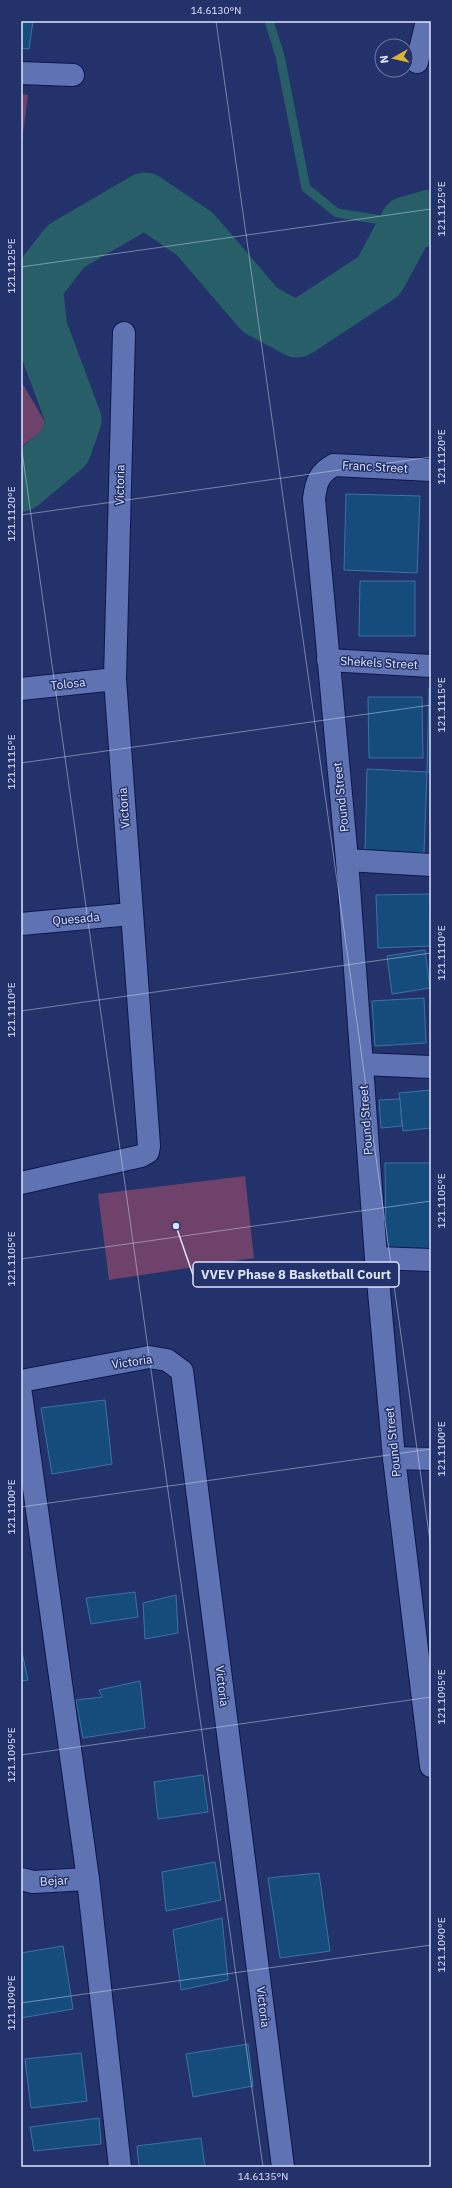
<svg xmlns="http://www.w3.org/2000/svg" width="452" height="2188" font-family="'IBM Plex Sans',sans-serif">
<rect width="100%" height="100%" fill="#23326b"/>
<!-- green -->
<g fill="#6e426b">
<polygon points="21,94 28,95 21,149"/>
<polygon points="21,381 48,427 21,447"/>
<polygon points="245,1176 254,1258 109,1280 98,1194"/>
</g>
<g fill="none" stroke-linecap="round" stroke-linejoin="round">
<!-- stream -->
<polyline stroke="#275e67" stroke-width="9" points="269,21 280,56 306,188 337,213 407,224"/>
<!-- river -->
<polyline stroke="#275e67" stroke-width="55" points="21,484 64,448 74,420 40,329 35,286 66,246 145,200 195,234 260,310 297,330 379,276 407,224 431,217"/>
</g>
<!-- building -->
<g fill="#154c7c" stroke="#3b72a6">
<polygon points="21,21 33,21 29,49 21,48"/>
<polygon points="346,494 420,496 417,573 344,570"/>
<polygon points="360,581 415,581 415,636 359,636"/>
<polygon points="429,688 431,688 431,772 427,772"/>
<polygon points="368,697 422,697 423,758 369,758"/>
<polygon points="367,769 427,772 424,853 365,851"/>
<polygon points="430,894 431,946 378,948 376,895"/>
<polygon points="425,950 430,988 392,994 387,956"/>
<polygon points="424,998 426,1043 375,1046 372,1001"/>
<polygon points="431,1090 431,1128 403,1131 399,1093"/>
<polygon points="400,1099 402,1126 381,1128 379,1100"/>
<polygon points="385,1163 431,1163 431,1250 386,1251"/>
<polygon points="105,1400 112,1464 52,1474 41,1408"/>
<polygon points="135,1592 138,1617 91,1624 86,1598"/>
<polygon points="176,1595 178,1633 145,1639 143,1603"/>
<polygon points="21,1648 28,1680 21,1681"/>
<polygon points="140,1681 145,1728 83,1738 76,1700 102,1697 99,1690"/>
<polygon points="203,1775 208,1812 158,1819 154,1782"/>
<polygon points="215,1862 221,1900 166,1911 162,1872"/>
<polygon points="319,1873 330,1951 280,1958 268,1878"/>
<polygon points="222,1918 228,1980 181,1990 173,1930"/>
<polygon points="63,1946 73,2009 21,2018 21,1953"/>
<polygon points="248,2044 253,2086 193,2097 186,2054"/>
<polygon points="81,2053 87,2101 31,2108 25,2059"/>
<polygon points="99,2118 101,2144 34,2151 30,2127"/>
<polygon points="201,2138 205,2167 139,2167 137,2146"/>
</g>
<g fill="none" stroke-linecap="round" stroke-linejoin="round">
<defs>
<g id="minor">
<polyline points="417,62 427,21"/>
<polyline points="21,73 73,75"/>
<path d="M431,470L334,465C319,473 316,482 314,499L347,860L376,1258L394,1458L431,1766"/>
<polyline points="328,660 431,666"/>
<polyline points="21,689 115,679"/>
<polyline points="347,860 431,865"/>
<polyline points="21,924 131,914"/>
<polyline points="362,1064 431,1067"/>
<polyline points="21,1183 141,1156 148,1152 149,1146 115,679 124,333"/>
<polyline points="376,1258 431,1260"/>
<polyline points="21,1381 149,1357 167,1360 182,1371 283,2167"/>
<polyline points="21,1394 88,1879 120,2167"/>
<polyline points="394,1458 431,1459"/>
<polyline points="21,1879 33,1882 88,1879"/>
</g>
</defs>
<!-- minor casing -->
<use href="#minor" stroke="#0e174d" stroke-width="24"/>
<!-- minor -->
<use href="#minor" stroke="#5f73b2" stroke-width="22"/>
</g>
<!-- ticks -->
<path fill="none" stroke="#dee6fb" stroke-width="1" stroke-opacity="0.45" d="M216,21L431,1548M21,267L431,209M21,444L263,2167M21,515L431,457M21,763L431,705M21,1011L431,953M21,1259L431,1201M21,1507L431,1449M21,1755L431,1697M21,2003L431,1945"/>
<g text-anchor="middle" stroke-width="3" stroke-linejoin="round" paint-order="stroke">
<!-- street labels -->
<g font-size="12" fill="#dee6fb" stroke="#23326b">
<text transform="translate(375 467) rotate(3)" y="4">Franc Street</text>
<text transform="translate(120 485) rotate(-89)" y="4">Victoria</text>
<text transform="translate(379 663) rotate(3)" y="4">Shekels Street</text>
<text transform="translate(68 684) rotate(-6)" y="4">Tolosa</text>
<text transform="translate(341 797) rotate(-96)" y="4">Pound Street</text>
<text transform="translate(124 808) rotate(-94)" y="4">Victoria</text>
<text transform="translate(76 919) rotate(-5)" y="4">Quesada</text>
<text transform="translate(366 1120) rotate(-94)" y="4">Pound Street</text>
<text transform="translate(132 1362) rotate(-8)" y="4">Victoria</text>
<text transform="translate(393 1442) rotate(-96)" y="4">Pound Street</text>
<text transform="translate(222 1686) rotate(83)" y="4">Victoria</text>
<text transform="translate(54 1881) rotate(-3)" y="4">Bejar</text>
<text transform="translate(263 2007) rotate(83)" y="4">Victoria</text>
</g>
</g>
<!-- callouts -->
<path fill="none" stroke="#dee6fb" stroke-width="1.5" d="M176 1226L193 1275"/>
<circle fill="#dee6fb" stroke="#23326b" stroke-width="1.5" cx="176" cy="1226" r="4"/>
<rect fill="#23326b" stroke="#dee6fb" stroke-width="1.5" x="193" y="1262" width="206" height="25" rx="4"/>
<g font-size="13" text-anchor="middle" font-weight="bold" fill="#dee6fb">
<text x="296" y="1279">VVEV Phase 8 Basketball Court</text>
</g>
<!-- border -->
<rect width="452" height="2188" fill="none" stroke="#23326b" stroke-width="44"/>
<!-- north arrow -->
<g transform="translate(394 58) rotate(262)"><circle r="19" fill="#23326b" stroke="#6e7aa5"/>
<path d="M0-3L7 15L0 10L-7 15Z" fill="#dcb233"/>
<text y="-6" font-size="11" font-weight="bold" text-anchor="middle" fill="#dee6fb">N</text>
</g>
<rect x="22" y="22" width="408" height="2144" fill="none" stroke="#dee6fb" stroke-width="1.5"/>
<g font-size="10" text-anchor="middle" fill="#dee6fb">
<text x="216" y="14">14.6130°N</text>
<text transform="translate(441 209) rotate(-90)" y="4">121.1125°E</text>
<text transform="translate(11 266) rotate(-90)" y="4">121.1125°E</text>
<text transform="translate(441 457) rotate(-90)" y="4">121.1120°E</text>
<text transform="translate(11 514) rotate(-90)" y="4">121.1120°E</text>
<text transform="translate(441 705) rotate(-90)" y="4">121.1115°E</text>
<text transform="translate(11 762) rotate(-90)" y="4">121.1115°E</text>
<text transform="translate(441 953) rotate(-90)" y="4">121.1110°E</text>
<text transform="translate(11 1010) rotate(-90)" y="4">121.1110°E</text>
<text transform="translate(441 1201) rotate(-90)" y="4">121.1105°E</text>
<text transform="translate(11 1259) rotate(-90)" y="4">121.1105°E</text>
<text transform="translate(441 1449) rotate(-90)" y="4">121.1100°E</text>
<text transform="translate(11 1507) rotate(-90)" y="4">121.1100°E</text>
<text transform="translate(441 1697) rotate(-90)" y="4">121.1095°E</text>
<text transform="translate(11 1755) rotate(-90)" y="4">121.1095°E</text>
<text transform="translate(441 1945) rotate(-90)" y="4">121.1090°E</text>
<text transform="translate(11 2003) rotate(-90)" y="4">121.1090°E</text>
<text x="263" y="2180">14.6135°N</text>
</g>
</svg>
